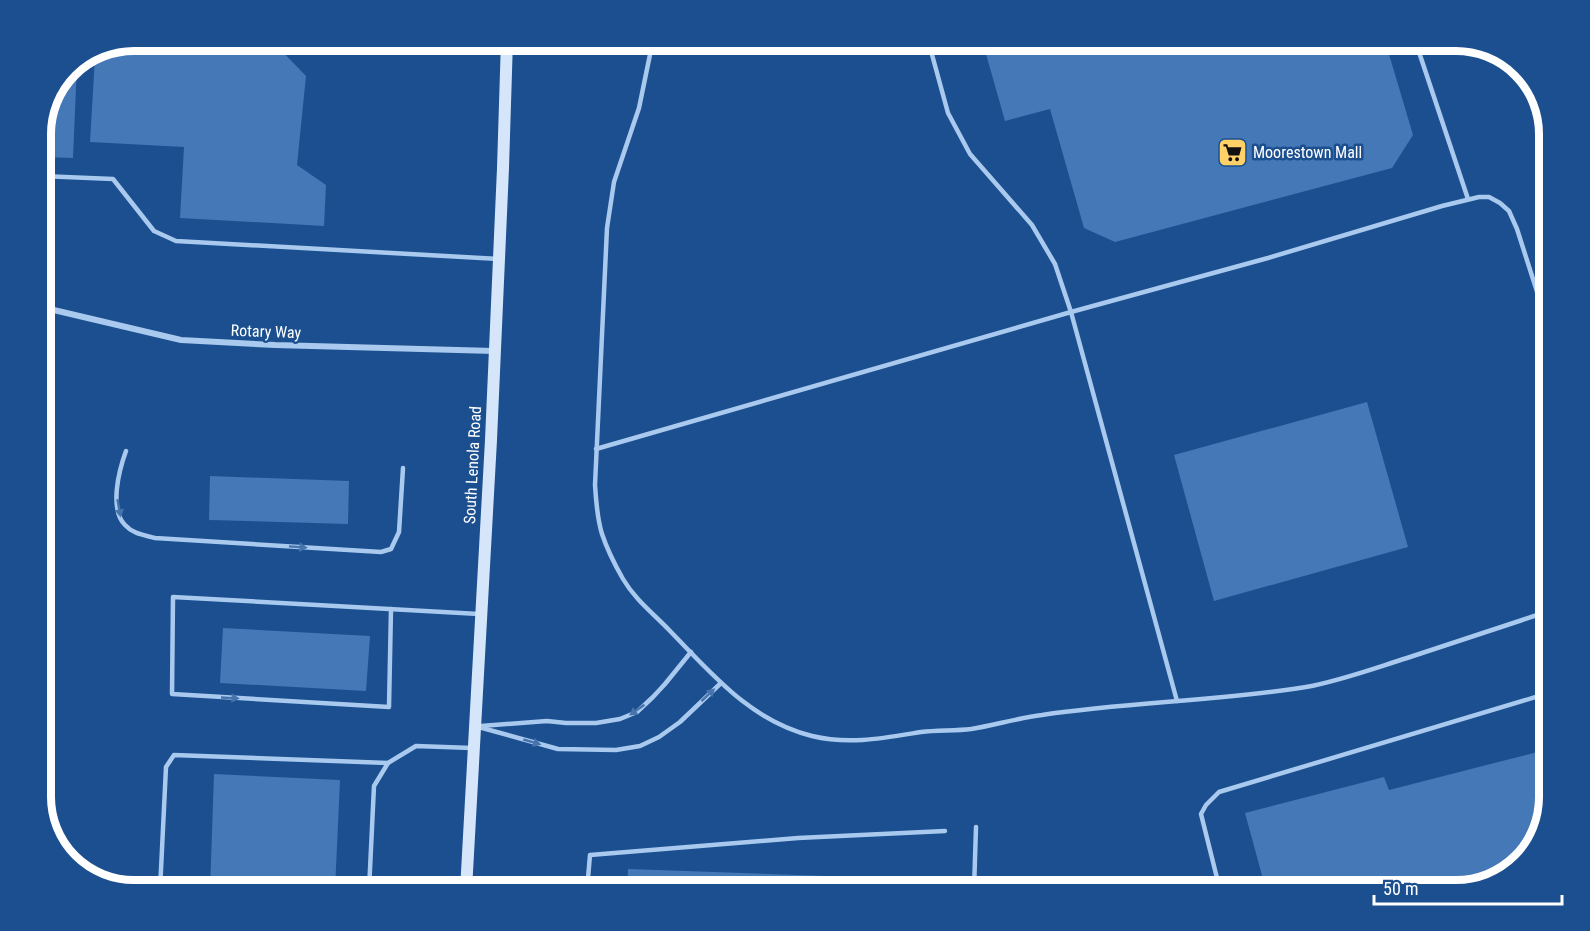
<svg xmlns="http://www.w3.org/2000/svg" width="1590" height="931" font-family="'Roboto Condensed',sans-serif">
<rect width="100%" height="100%" fill="#1b4f8f"/>
<!-- building -->
<g fill="#4478b7">
<polygon points="134,40 224,40 275,44 306,76 297,165 326,185 324,226 180,218 184,147 90,142 95,57"/>
<polygon points="982,40 1398,40 1386,44 1413,135 1392,168 1115,242 1084,228 1050,109 1005,121"/>
<polygon points="77,64 73,158 41,157 41,128 68,68"/>
<polygon points="1519,70 1537,87 1549,128 1549,171"/>
<polygon points="1367,402 1408,547 1214,601 1174,455"/>
<polygon points="210,476 349,481 348,524 209,520"/>
<polygon points="223,628 370,636 366,691 220,683"/>
<polygon points="1549,749 1549,797 1537,843 1503,878 1456,890 1266,890 1245,813 1384,777 1389,790"/>
<polygon points="214,774 340,780 335,890 210,890"/>
<polygon points="628,869 945,880 944,890 627,890"/>
</g>
<g fill="none" stroke-linecap="round" stroke-linejoin="round">
<!-- lane -->
<g stroke="#a9c9ee" stroke-width="4.5">
<path d="M653,40L639,108L614,182L607,228L595,485C596,501 597,518 602,534C607,549 615,565 623,579C636,601 654,614 671,632C713,675 751,721 812,736C849,745 884,738 921,732C938,730 955,731 971,729C995,725 1018,718 1042,715C1130,702 1219,701 1306,687C1340,681 1375,668 1407,658C1455,642 1502,627 1549,611"/>
<polyline points="928,40 948,113 970,154 1032,225 1055,264 1071,312 1177,701"/>
<polyline points="1415,40 1468,199"/>
<polyline points="41,176 113,179 154,231 176,241 499,259"/>
<polyline points="596,449 1071,312 1268,258 1442,206 1479,197 1489,197 1500,203 1509,211 1517,229 1540,301 1549,345"/>
<path d="M126,451C119,470 109,509 125,525C133,534 144,535 155,538L381,552L391,549L399,532L403,468"/>
<polyline points="391,609 389,707 172,694 173,597 479,614"/>
<polyline points="475,726 558,749 616,750 640,746 659,737 680,722 721,683"/>
<polyline points="481,726 547,721 566,723 596,723 620,719 637,712 653,697 665,684 691,652"/>
<polyline points="160,890 166,767 174,755 388,763"/>
<polyline points="369,890 374,786 388,763 416,746 472,748"/>
<polyline points="587,890 590,855 798,838 945,831"/>
<polyline points="974,890 976,827"/>
<polyline points="1220,890 1201,814 1206,805 1219,792 1549,693"/>
</g>
<!-- street -->
<polyline stroke="#a9c9ee" stroke-width="6" points="41,307 181,340 275,345 494,351"/>
<!-- secondary -->
<polyline stroke="#d6e6fa" stroke-width="12" points="466,890 491,440 503,168 507,40"/>
</g>
<!-- one-way arrows -->
<defs><path id="oneway-solid" d="M-6-.8H1V-3.2L6.5 0L1 3.2V.8H-6Z" transform="scale(1.5)"/></defs>
<g fill="#4674ac">
<use href="#oneway-solid" transform="translate(119 508) rotate(80)"/>
<use href="#oneway-solid" transform="translate(298 547) rotate(4)"/>
<use href="#oneway-solid" transform="translate(708 695) rotate(-43)"/>
<use href="#oneway-solid" transform="translate(230 698) rotate(3)"/>
<use href="#oneway-solid" transform="translate(637 710) rotate(145)"/>
<use href="#oneway-solid" transform="translate(532 742) rotate(16)"/>
</g>
<!-- icons -->
<defs>
<symbol id="supermarket-square" viewBox="-11 -11 22 22"><rect x="-9" y="-9" width="18" height="18" rx="4" fill="#ffd166" stroke="#1b4f8f"/><path d="M-6-5.5h2.5l.6 2H6L4.5 2H-2.5L-4.4-4H-6ZM-1.5 3.2a1.3 1.3 0 1 0 .1 0ZM3 3.2a1.3 1.3 0 1 0 .1 0Z" fill="#111"/></symbol>
</defs>
<g fill-rule="evenodd">
<use href="#supermarket-square" x="1216" y="136" width="33" height="33"/>
</g>
<g text-anchor="middle" stroke-width="5" stroke-linejoin="round" paint-order="stroke">
<!-- poi labels -->
<g font-size="16" fill="#fff" stroke="#1b4f8f" text-anchor="start">
<text x="1253" y="158">Moorestown Mall</text>
</g>
<!-- street labels -->
<g font-size="16" fill="#fff" stroke="#1b4f8f">
<text transform="translate(266 331) rotate(2)" y="6">Rotary Way</text>
<text transform="translate(472 465) rotate(-87)" y="6">South Lenola Road</text>
</g>
</g>
<!-- crop -->
<path d="M0 0H1590V931H0ZM134 51H1456A83 83 0 0 1 1539 134V797A83 83 0 0 1 1456 880H134A83 83 0 0 1 51 797V134A83 83 0 0 1 134 51Z" fill="#1b4f8f" fill-rule="evenodd"/>
<path fill="none" stroke="#fff" stroke-width="8" d="M134 51H1456A83 83 0 0 1 1539 134V797A83 83 0 0 1 1456 880H134A83 83 0 0 1 51 797V134A83 83 0 0 1 134 51Z"/>
<!-- scale -->
<path d="M1374 895v9h188v-9" fill="none" stroke="#ffffff" stroke-width="3"/>
<text x="1383" y="895" font-size="18" fill="#ffffff" stroke="#1b4f8f" stroke-width="4.5" paint-order="stroke">50 m</text>
</svg>
